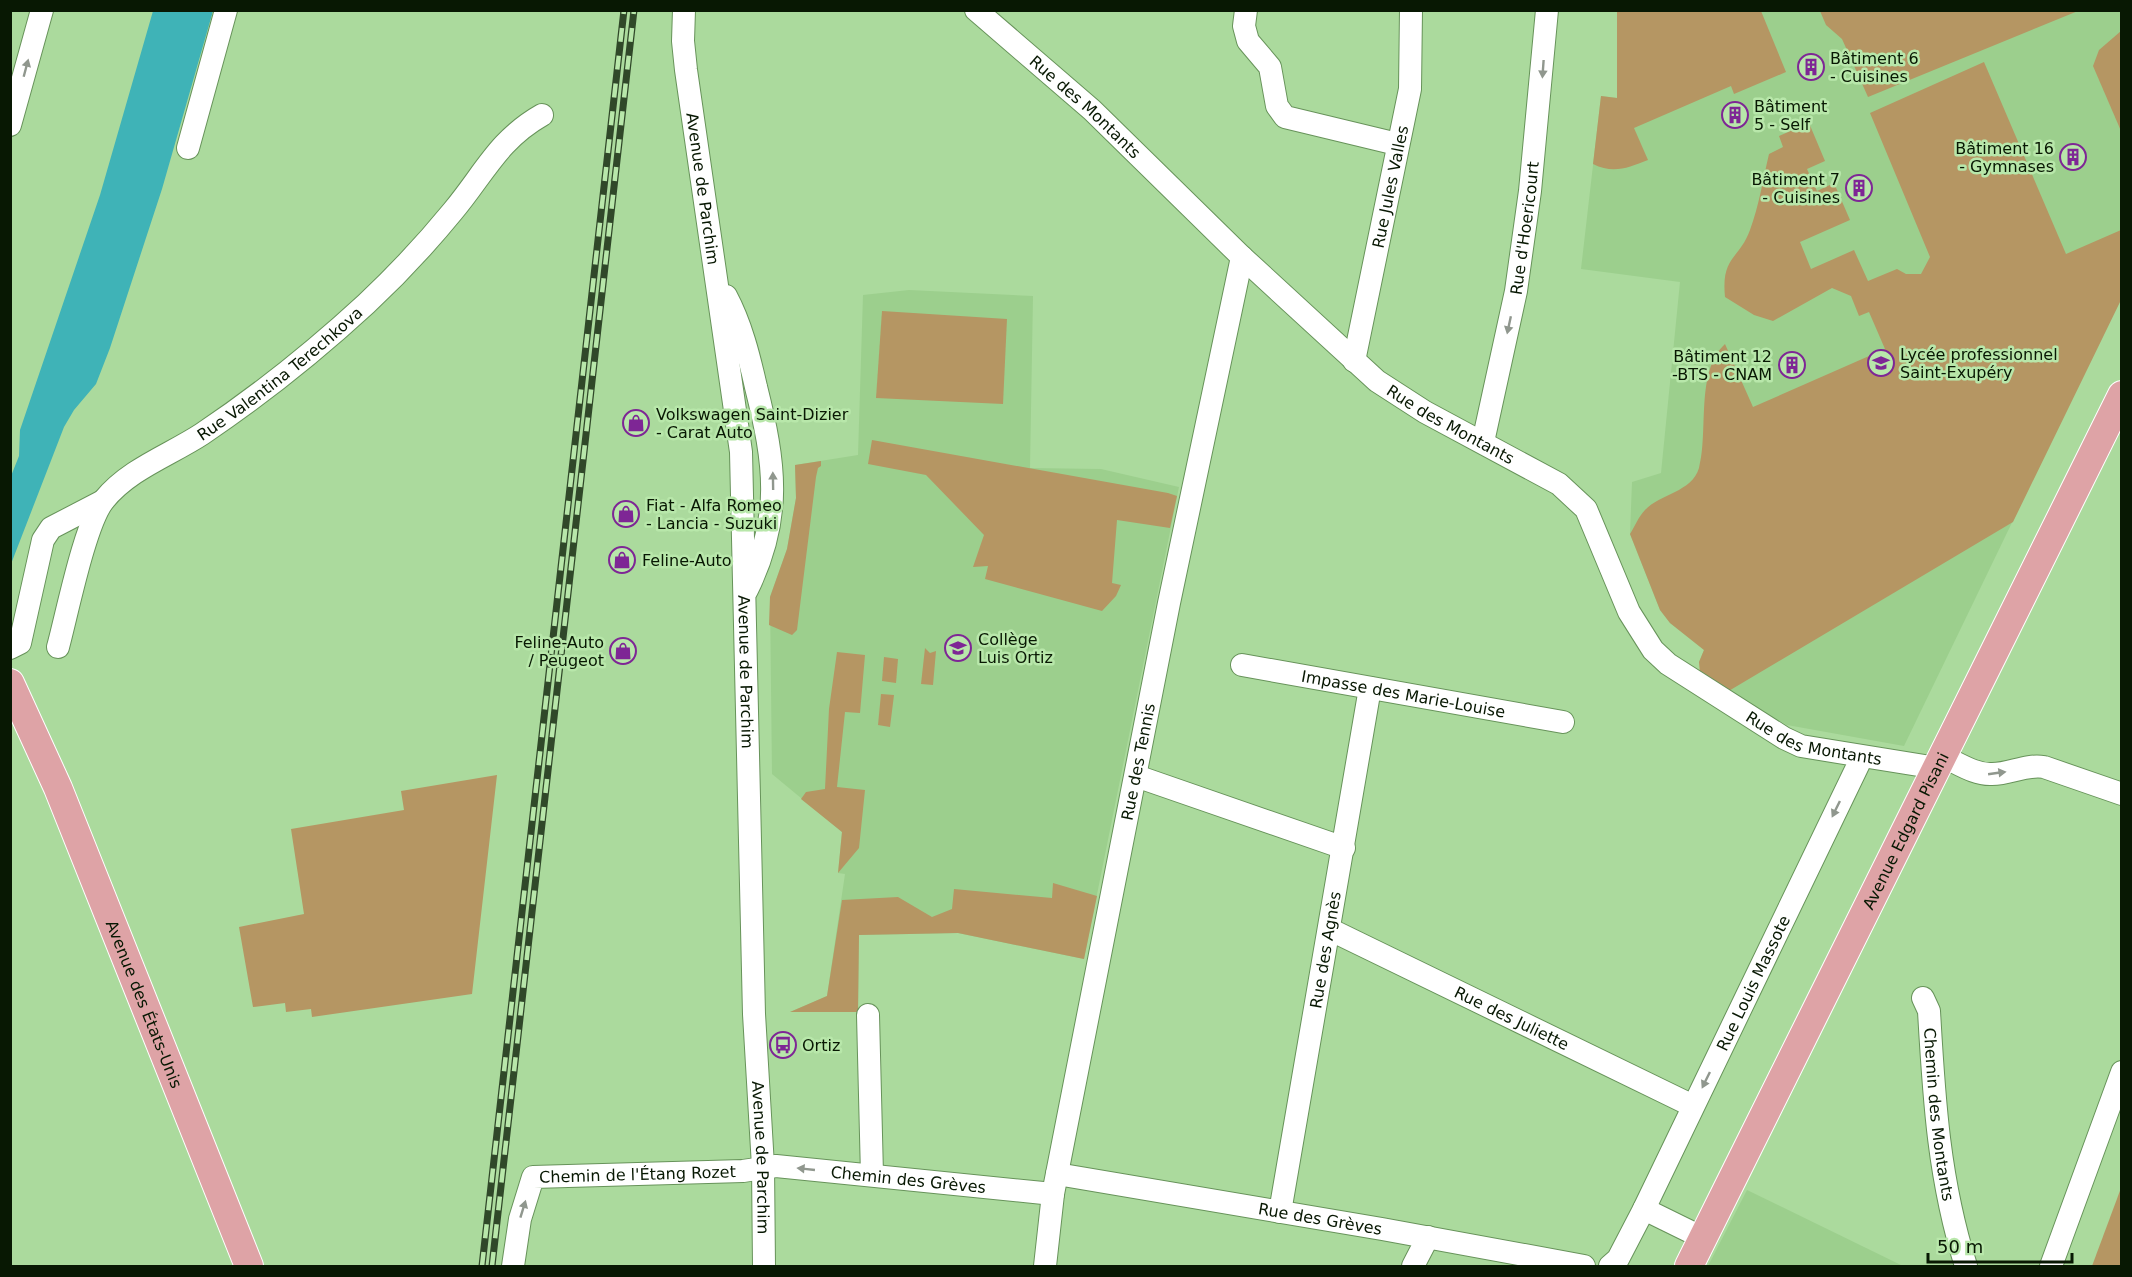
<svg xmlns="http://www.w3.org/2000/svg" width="2132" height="1277" font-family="'DejaVu Sans',sans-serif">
<rect width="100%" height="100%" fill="#abda9d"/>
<!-- built -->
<g fill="#9ccf8d">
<polygon points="1618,11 2121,11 2121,297 1904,746 1787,725 1727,692 1699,662 1704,650 1670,623 1660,610 1630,534 1632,482 1661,473 1680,282 1581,269 1601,96 1617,98"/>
<polygon points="909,290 1033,296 1030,468 1101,469 1179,487 1084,959 958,933 859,935 858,1012 790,1012 827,996 845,874 838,873 842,832 772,774 770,597 787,549 796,498 795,465 858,455 863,295"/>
<polygon points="1747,1190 1903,1266 1708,1266"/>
</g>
<!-- green -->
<g fill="#b59663">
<path d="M1617,11H1761L1786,72L1734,94L1731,86L1634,128L1648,160C1628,168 1613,174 1593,164L1601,96L1617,98Z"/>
<polygon points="1820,11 1820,10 2078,11 1868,97 1842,39 1826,25"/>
<polygon points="2121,31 2122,31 2121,131 2093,66 2099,50"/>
<path d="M1984,62L2066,254L2121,230V300L2013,522L1727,692L1700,674L1699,662L1704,650L1670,623L1660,610L1630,534C1635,526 1639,516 1645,510C1660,494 1692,492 1699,468C1709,431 1695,372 1725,344L1753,407L1885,349L1869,312L1859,316L1851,296L1832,288L1773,321L1754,315L1725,297C1721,256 1739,260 1750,230C1759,206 1763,179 1769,154L1783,147L1779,136L1809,123L1825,161L1807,169L1817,191L1834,183L1850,220L1800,242L1811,269L1854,250L1868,281L1897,269L1906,274H1921L1930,257L1870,113Z"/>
<polygon points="882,311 1007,319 1003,404 876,398"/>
<polygon points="872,440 1168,493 1177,496 1170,528 1117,520 1112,583 1121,585 1116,596 1102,611 985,579 988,566 973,567 984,535 926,475 868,464"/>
<polygon points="821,461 821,466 818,468 816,477 797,630 792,635 769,625 770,597 787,549 796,498 795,465"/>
<polygon points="925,648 930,653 936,651 933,685 921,684"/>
<polygon points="837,652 865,655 860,713 845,712 837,787 865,790 859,848 838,873 842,832 801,799 806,792 825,789 829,709"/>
<polygon points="884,657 898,659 896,683 882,681"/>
<polygon points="881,694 894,695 890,727 878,725"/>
<polygon points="497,775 472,994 312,1017 311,1009 286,1012 285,1003 253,1007 239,927 304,914 291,829 404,810 401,791"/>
<polygon points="1053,883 1097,896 1084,959 958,933 859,935 858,1012 790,1012 827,996 842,900 898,897 932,917 952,909 954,889 1052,898"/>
<polygon points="2121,1188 2121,1266 2092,1266"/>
</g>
<!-- water -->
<polygon fill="#3fb3b7" points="153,11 213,11 162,189 110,348 96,384 74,410 64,427 11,564 11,476 19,456 20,430 100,195"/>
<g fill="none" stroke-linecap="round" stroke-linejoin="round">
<defs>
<g id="minor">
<path id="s1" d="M684,10L683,41L686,70L741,452L754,1014L763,1166L764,1266"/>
<path id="s2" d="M976,10L1092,110L1242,257L1377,381L1425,412L1559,484L1586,509L1629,612L1653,650L1668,664L1784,738L1801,746L1937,768"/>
<polyline points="1246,10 1244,26 1248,41 1270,67 1277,106 1285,117 1397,144"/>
<polyline points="10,125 42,10"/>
<polyline points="188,148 226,10"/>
<path d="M726,296C741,324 749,356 756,387C775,463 783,517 747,590"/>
<path id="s3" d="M1354,361L1410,89L1411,10"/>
<path id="s4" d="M1483,442L1516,291L1530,191L1547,10"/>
<path id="s5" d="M58,647C67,614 85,523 104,500C129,469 170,455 202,434C260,395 315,351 366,304C397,275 426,244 453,211C484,174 498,140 542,115"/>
<polyline points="10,648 20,643 43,540 51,528 103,501"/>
<path id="s6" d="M1242,665L1563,722"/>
<path d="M1942,756C1958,763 1975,775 1992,774C2011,774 2025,764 2044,767L2122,794"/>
<polyline points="1136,776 1344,848"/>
<path id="s7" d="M1331,930L1693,1106"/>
<path id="s8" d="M1923,998L1929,1011C1934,1100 1939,1181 1966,1266"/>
<polyline points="868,1015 872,1175"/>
<path id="s9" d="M1057,1174L1382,1229L1584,1266"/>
<polyline points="1644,1209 1703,1238"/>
<path id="s10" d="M1280,1212L1370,688"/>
<path id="s11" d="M513,1266L520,1219L533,1177L743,1171L776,1166L1053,1194"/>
<path id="s12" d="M1045,1266L1053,1194L1169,603L1242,257"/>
<polyline points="1413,1266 1428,1237"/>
<path id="s13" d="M1610,1266L1618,1259L1644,1209L1862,757"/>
<polyline points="2051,1266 2122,1072"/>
</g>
<g id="major">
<path id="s14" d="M10,683L58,788L249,1266"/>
<path id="s15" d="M1689,1266L2122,395"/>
</g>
</defs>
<!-- minor casing -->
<use href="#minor" stroke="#67935a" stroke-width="24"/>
<!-- major casing -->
<use href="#major" stroke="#fff" stroke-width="30"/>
<!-- minor -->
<use href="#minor" stroke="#fff" stroke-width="22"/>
<!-- major -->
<use href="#major" stroke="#dea3a6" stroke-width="28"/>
<defs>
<g id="rail">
<polyline points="482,1266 624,10"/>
<polyline points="492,1266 634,10"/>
</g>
</defs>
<!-- rail casing -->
<use href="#rail" stroke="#304829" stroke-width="7"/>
<!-- rail -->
<use href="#rail" stroke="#b8e7aa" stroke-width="4.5" stroke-dasharray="14" stroke-linecap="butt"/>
</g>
<!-- one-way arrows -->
<defs><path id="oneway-solid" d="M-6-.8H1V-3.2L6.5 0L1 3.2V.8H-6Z" transform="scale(1.5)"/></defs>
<g fill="#90978e">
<use href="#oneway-solid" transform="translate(26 68) rotate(-75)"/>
<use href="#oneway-solid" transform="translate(1543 69) rotate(94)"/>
<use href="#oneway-solid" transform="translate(1509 325) rotate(102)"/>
<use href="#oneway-solid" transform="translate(773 481) rotate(-91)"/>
<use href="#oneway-solid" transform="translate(1997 773) rotate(-8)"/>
<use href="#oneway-solid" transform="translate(1836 809) rotate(116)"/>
<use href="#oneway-solid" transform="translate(1706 1080) rotate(116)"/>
<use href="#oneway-solid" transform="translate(806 1169) rotate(-174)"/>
<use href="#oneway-solid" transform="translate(523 1209) rotate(-73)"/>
</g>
<!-- icons -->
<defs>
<symbol id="building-ring" viewBox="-11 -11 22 22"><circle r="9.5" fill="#b8e7aa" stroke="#7e2695" stroke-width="1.5"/><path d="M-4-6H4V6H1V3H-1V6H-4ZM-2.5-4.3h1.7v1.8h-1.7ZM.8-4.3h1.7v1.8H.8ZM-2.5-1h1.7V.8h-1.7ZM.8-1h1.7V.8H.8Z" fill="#7e2695"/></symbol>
<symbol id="school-ring" viewBox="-11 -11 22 22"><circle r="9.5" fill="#b8e7aa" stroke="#7e2695" stroke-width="1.5"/><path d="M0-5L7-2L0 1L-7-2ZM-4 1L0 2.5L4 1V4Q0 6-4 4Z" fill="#7e2695"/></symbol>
<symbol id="shop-ring" viewBox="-11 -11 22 22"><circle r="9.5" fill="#b8e7aa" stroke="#7e2695" stroke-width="1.5"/><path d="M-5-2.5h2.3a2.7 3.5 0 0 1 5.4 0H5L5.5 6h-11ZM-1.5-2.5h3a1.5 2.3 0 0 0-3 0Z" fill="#7e2695"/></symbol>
<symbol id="bus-ring" viewBox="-11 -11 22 22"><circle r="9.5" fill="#b8e7aa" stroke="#7e2695" stroke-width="1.5"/><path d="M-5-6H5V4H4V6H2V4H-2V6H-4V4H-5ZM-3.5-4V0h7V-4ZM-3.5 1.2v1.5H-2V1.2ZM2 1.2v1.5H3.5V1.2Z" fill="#7e2695"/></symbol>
</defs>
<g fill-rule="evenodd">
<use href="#building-ring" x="1796" y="52" width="30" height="30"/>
<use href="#building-ring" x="1720" y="100" width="30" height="30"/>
<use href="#building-ring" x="2058" y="142" width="30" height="30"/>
<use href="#building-ring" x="1844" y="173" width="30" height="30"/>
<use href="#school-ring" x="1866" y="348" width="30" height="30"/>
<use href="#building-ring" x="1777" y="350" width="30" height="30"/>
<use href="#shop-ring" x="621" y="408" width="30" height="30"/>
<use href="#shop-ring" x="611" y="499" width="30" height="30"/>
<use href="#shop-ring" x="607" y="545" width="30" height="30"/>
<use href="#school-ring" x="943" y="633" width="30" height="30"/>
<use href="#shop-ring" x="608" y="636" width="30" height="30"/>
<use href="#bus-ring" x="768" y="1030" width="30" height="30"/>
</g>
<g text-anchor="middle" stroke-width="5" stroke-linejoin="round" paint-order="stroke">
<!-- poi labels -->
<g font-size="16" fill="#081803" stroke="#b8e7aa" text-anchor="start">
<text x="1830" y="64">Bâtiment 6<tspan x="1830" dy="18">- Cuisines</tspan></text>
<text x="1754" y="112">Bâtiment<tspan x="1754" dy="18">5 - Self</tspan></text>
<text x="2054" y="154" text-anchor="end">Bâtiment 16<tspan x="2054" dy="18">- Gymnases</tspan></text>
<text x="1840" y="185" text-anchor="end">Bâtiment 7<tspan x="1840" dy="18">- Cuisines</tspan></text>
<text x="1900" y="360">Lycée professionnel<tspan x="1900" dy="18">Saint-Exupéry</tspan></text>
<text x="1772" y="362" text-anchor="end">Bâtiment 12<tspan x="1772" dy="18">-BTS - CNAM</tspan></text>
<text x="656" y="420">Volkswagen Saint-Dizier<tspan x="656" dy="18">- Carat Auto</tspan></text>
<text x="646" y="511">Fiat - Alfa Romeo<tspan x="646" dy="18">- Lancia - Suzuki</tspan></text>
<text x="642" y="566">Feline-Auto</text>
<text x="978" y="645">Collège<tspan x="978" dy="18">Luis Ortiz</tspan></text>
<text x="604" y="648" text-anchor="end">Feline-Auto<tspan x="604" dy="18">/ Peugeot</tspan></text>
<text x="802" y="1051">Ortiz</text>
</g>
<!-- street labels -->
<g font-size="16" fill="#081803" stroke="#b8e7aa">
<text dy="6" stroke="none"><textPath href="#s2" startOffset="146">Rue des Montants</textPath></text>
<text dy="6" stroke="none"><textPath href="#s3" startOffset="178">Rue Jules Valles</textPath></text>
<text dy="6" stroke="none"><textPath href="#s1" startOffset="180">Avenue de Parchim</textPath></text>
<text dy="6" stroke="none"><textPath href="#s4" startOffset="218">Rue d'Hoericourt</textPath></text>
<text dy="6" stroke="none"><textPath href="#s5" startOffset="372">Rue Valentina Terechkova</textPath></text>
<text dy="6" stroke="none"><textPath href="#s2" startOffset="632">Rue des Montants</textPath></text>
<text dy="6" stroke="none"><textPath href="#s1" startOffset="666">Avenue de Parchim</textPath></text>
<text dy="6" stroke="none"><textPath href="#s6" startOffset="164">Impasse des Marie-Louise</textPath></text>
<text dy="6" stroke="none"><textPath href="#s2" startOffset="1136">Rue des Montants</textPath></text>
<text dy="6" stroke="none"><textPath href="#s12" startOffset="513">Rue des Tennis</textPath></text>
<text dy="6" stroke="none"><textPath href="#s15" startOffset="486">Avenue Edgard Pisani</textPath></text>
<text dy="6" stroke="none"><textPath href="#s10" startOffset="266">Rue des Agnès</textPath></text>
<text dy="6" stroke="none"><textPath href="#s13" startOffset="318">Rue Louis Massote</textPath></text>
<text dy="6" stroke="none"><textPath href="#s14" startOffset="348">Avenue des États-Unis</textPath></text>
<text dy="6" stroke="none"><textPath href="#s7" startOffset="201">Rue des Juliette</textPath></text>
<text dy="6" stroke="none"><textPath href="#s8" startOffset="118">Chemin des Montants</textPath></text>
<text dy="6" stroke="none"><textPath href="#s1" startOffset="1152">Avenue de Parchim</textPath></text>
<text dy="6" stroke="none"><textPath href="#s11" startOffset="196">Chemin de l'Étang Rozet</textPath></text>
<text dy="6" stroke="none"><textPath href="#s11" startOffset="468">Chemin des Grèves</textPath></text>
<text dy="6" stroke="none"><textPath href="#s9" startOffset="267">Rue des Grèves</textPath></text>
</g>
</g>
<!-- border -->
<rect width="2132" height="1277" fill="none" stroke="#081803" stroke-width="24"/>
<!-- scale -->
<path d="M1928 1253v9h144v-9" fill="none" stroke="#081803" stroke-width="3"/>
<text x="1937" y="1253" font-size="18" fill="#081803" stroke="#b8e7aa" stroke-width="4.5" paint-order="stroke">50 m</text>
</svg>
